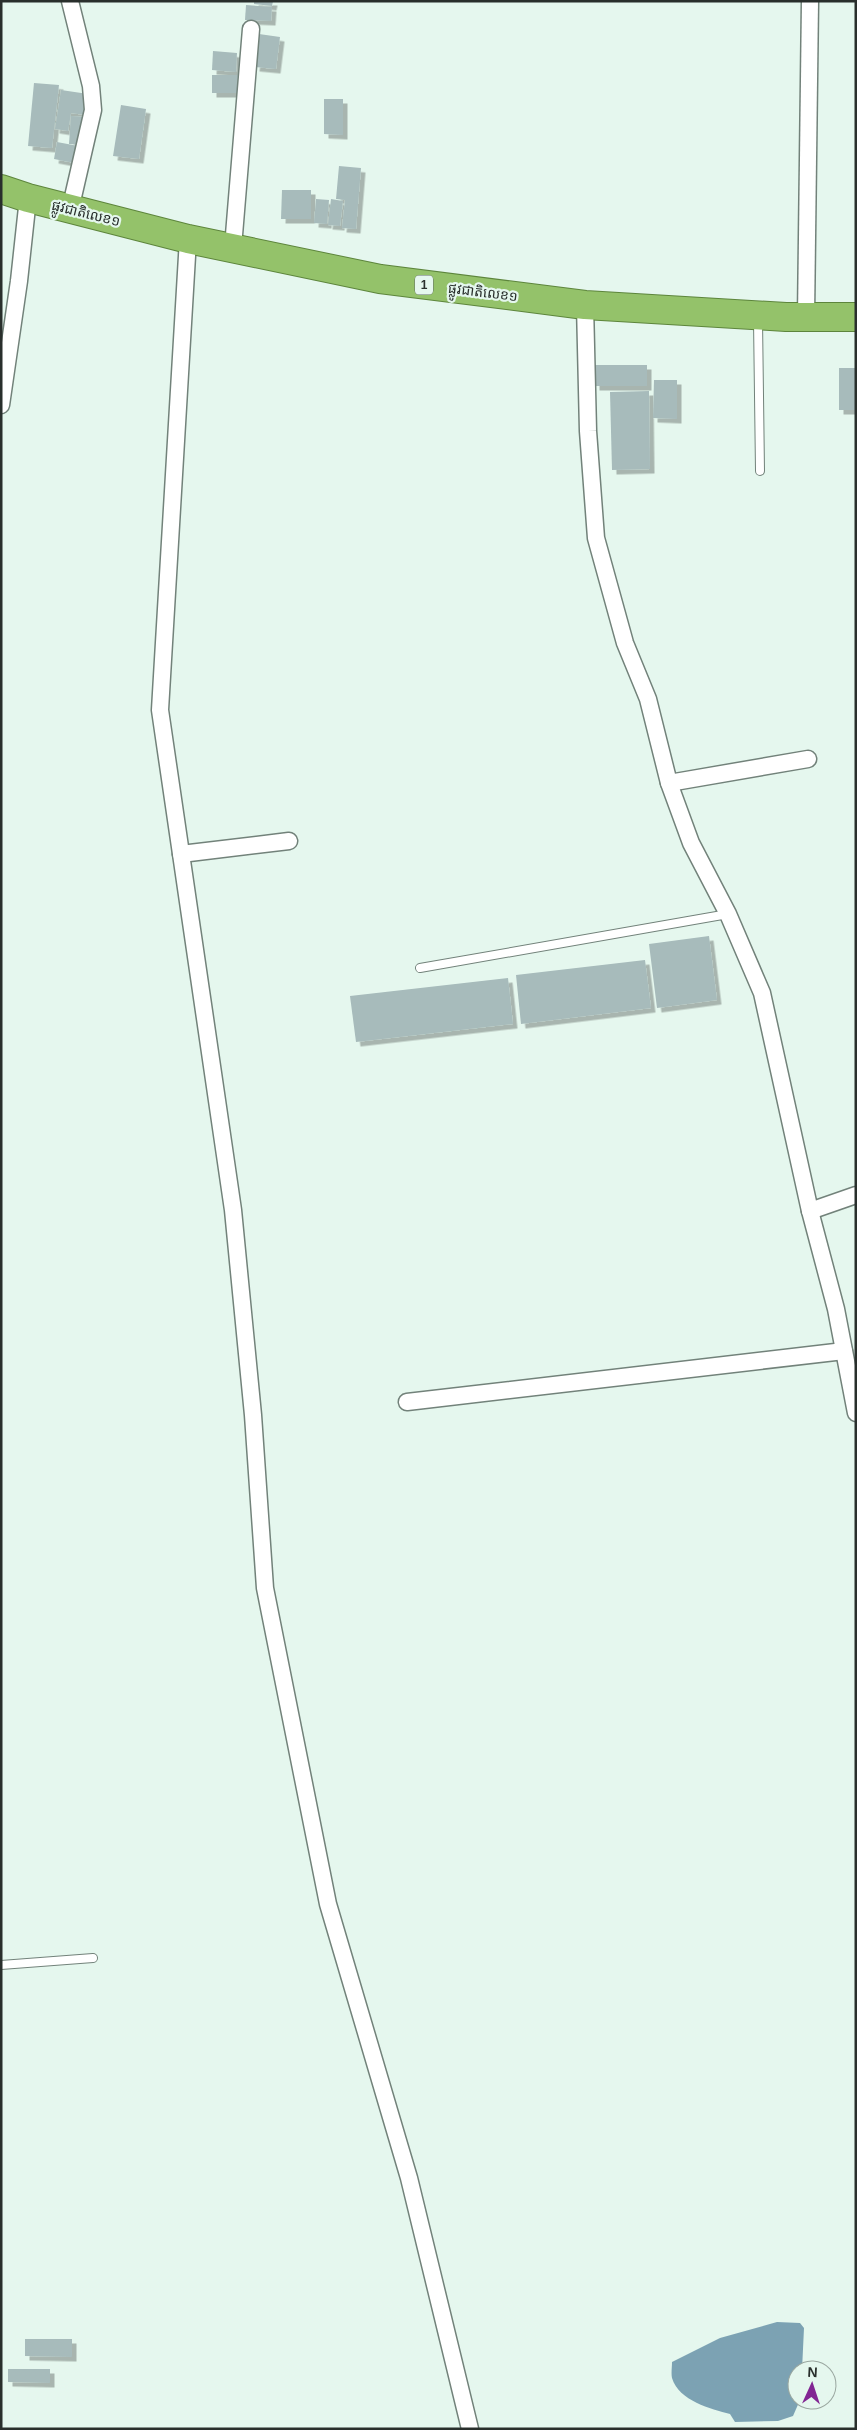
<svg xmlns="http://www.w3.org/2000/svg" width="857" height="2430" font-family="Helvetica,'Noto Sans Khmer',sans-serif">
<defs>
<filter id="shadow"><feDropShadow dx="4.5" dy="4.5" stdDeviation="0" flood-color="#0004"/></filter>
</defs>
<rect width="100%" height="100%" fill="#e5f7ee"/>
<!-- water -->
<path fill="#7ca2b3" d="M777,2322L800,2323L804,2328L802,2370H797V2400H800L793,2416L778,2421L735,2422L730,2414C711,2409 679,2401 672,2378C671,2374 672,2367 672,2362L720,2338Z"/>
<!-- building -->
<g fill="#a7bbbb" filter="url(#shadow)">
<polygon points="254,1 273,1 272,6 254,4"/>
<polygon points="246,5 272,7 271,21 245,20"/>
<polygon points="259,34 280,37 276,69 255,67"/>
<polygon points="213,51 237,53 236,72 212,70"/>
<polygon points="212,75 238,75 237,93 212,93"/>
<polygon points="34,83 59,85 52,148 28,146"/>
<polygon points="61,90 88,94 85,115 71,113 68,131 55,129"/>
<polygon points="324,99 343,99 343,135 324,134"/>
<polygon points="121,105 146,109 139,159 113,156"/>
<polygon points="71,116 87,117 84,145 69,144"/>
<polygon points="57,142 78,146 75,163 54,159"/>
<polygon points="339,166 361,168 356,229 342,228 345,200 336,199"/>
<polygon points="282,190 311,190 311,219 281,219"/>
<polygon points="316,199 329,200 327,224 314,223"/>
<polygon points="331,199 343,201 340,226 328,225"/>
<rect x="595" y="365" width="52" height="21"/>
<rect x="839" y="368" width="17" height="42"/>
<polygon points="654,380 677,380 677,419 653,418"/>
<polygon points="649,391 650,469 612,470 610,392"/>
<polygon points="709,936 717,1000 657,1008 649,944"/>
<polygon points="645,960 651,1008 521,1024 516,975"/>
<polygon points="508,978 513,1024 356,1042 350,996"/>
<polygon points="25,2339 72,2339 72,2357 25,2356"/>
<polygon points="8,2369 50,2369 50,2383 8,2382"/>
</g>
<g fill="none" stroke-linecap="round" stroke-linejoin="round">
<defs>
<g id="service">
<polyline points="758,320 760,471"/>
<polyline points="420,968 728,914"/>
<polyline points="1,1965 93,1958"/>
</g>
<g id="minor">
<polyline points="70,1 91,86 93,110 70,210"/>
<polyline points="188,239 160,710 233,1210 253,1415 265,1588 328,1904 409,2178 470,2429"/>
<polyline points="233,247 251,29"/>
<polyline points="585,305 588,431 596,538 625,643 648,699 669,783 691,843 728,914 762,993 810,1211 836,1309 856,1413"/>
<polyline points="806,317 810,1"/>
<polyline points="1,405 19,281 28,198"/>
<polyline points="669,783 808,759"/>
<polyline points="181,854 289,841"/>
<polyline points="810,1211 856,1195"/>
<polyline points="407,1402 844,1351"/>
</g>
<polyline id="trunk" points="1,189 28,198 188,239 380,279 585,305 786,317 856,317"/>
</defs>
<!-- service casing -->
<use href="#service" stroke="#72827a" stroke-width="10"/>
<!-- minor casing -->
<use href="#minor" stroke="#72827a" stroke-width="19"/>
<!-- trunk casing -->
<use href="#trunk" stroke="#5d853c" stroke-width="30"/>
<!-- service -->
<use href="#service" stroke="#fff" stroke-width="8"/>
<!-- minor -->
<use href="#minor" stroke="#fff" stroke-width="16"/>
<!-- trunk -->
<use href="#trunk" stroke="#94c26a" stroke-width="28"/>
</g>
<g text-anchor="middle" stroke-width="4.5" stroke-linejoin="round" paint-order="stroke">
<!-- shield labels -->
<rect fill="#e5f7ee" stroke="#616b66" stroke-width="1" x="415" y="275.5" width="18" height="19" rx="4"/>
<g font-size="12" font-weight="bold" fill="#292f2c">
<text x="424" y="289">1</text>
</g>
<!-- street labels -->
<g font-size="14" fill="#292f2c" stroke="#e5f7ee">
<text transform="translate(86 213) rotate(14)" y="5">ផ្លូវជាតិលេខ១</text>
<text transform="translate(483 292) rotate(7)" y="5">ផ្លូវជាតិលេខ១</text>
</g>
</g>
<!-- border -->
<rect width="857" height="2430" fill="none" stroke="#292f2c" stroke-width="5"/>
<!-- north arrow -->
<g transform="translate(812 2385) rotate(3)"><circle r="24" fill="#e5f7ee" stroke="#9aa7a0"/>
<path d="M0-4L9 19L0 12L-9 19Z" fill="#822693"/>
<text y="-8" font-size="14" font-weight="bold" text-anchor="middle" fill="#292f2c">N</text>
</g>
</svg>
